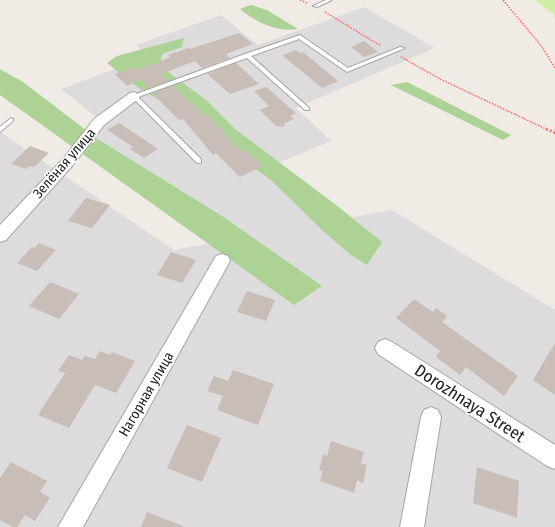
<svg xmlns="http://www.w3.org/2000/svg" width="555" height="527" font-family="'Fira Sans Condensed',sans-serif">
<rect width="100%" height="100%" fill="#f0ebe4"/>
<!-- residential -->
<polygon fill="#dddbdb" points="364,7 435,48 296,108 331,141 273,165 325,222 392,210 555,310 555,527 0,527 0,132 174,250 249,236 95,145 96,117 61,89 150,56 136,45 221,15 258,45"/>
<!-- grass -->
<polygon fill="#cfeea6" points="534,0 555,0 555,19 553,14"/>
<!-- forest -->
<g fill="#acd395">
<path d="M251,5L267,10L298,29C277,32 257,23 240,9Z"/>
<polygon points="184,38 182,47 162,54 161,63 168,72 205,99 235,129 336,205 382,242 367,265 351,255 323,231 272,181 170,106 140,89 107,63 117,56"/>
<polygon points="0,69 23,82 99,140 222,216 322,286 294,305 0,95"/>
<polygon points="407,82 511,135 503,140 391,85"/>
</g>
<!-- building -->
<g fill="#c8bdb7">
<polygon points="239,33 253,44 226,54 230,58 202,68 195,61 162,74 168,81 148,88 140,79 127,86 115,74 134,67 137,70 171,57 168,55 188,48 190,49"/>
<polygon points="364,41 378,52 364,57 351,47"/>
<polygon points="296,50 300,53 303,52 338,81 322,88 282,55"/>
<polygon points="236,63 259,84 230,94 207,74"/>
<polygon points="173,86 204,115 207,114 240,151 245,149 263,166 240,177 216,153 213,155 183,119 180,121 152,93"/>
<polygon points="266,87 296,113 290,116 294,119 285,123 283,127 276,126 260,110 269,106 254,91"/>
<polygon points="119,123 151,144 158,149 144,158 130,149 133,147 107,130"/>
<polygon points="30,146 49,153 34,167 30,166 26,169 11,164"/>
<polygon points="86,198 110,205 92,228 68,221"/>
<polygon points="39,243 56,250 37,271 17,263 32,247 35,248"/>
<polygon points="171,252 196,260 182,283 157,275"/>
<polygon points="50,282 79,294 59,319 29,306"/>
<polygon points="247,291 275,300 266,321 237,312"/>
<polygon points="414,299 433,312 436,308 447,316 442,322 518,376 504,396 466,367 460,375 436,357 440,351 396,318"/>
<polygon points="555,343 555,395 533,380"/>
<polygon points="100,351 110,355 112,352 135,361 116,393 95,385 69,428 38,415 65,373 58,371 69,355 82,360 85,356 95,359"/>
<polygon points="233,370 274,384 258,425 217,410 223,396 207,391 214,376 228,381"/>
<polygon points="187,425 221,438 202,482 167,468"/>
<polygon points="331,441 364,452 361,463 367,465 363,483 357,480 354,493 320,481 323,471 319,470 323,454 327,456"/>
<polygon points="11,462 47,481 40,492 50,498 35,521 25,515 17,527 13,527 0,520 0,478"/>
<polygon points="477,467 519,481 517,518 473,503"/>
<polygon points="147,512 183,526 183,527 141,527"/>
</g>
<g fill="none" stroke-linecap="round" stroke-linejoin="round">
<defs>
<g id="service">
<polygon points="326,0 332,0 317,7 313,6"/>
<polygon points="300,35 348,68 400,47 405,48 347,72 299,39 251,56 309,108 309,110 305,110 247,58 138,97 201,159 201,163 197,163 131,96 245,54"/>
<polygon points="11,118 13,119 13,121 0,132 0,127"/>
</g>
<g id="minor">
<polygon points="134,92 140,96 138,99 104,125 73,165 6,240 0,242 0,225 63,159 94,119 130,93"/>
<polygon points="222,254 228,256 230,261 83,527 58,527 216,256"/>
<polygon points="385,339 392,342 555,445 555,469 547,466 378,354 375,348 378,342"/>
<polygon points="431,407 438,410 441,417 424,527 400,527 421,417 424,410"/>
</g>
</defs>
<!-- service casing -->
<use href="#service" stroke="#a5a5a5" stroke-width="2"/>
<!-- minor casing -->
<use href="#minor" stroke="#a5a5a5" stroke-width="2"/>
<!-- path-far1 -->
<g stroke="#ff6966" stroke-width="1.5" stroke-dasharray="1.5 1.5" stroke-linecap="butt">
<polyline points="300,0 307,3"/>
<polyline points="503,0 542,47 555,68"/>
<polyline points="325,12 381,46"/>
<polyline points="401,57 440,79 548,130"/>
</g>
<!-- path -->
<polyline stroke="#ff6966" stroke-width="2.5" stroke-dasharray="2 2" stroke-linecap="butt" points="546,129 555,133"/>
<!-- service -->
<use href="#service" fill="#fff" fill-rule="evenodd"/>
<!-- minor -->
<use href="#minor" fill="#fff" fill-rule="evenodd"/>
</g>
<g text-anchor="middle" stroke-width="3.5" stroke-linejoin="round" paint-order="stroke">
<!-- street labels -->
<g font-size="14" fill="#1e1e1e" stroke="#fff">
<text transform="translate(64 163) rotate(-49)" y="5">Зелёная улица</text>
<text transform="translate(146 394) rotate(-60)" y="5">Нагорная улица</text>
</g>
<!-- near-street labels -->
<g font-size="17" fill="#1e1e1e" stroke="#fff">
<text transform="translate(470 403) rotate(33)" y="6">Dorozhnaya Street</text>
</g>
</g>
</svg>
